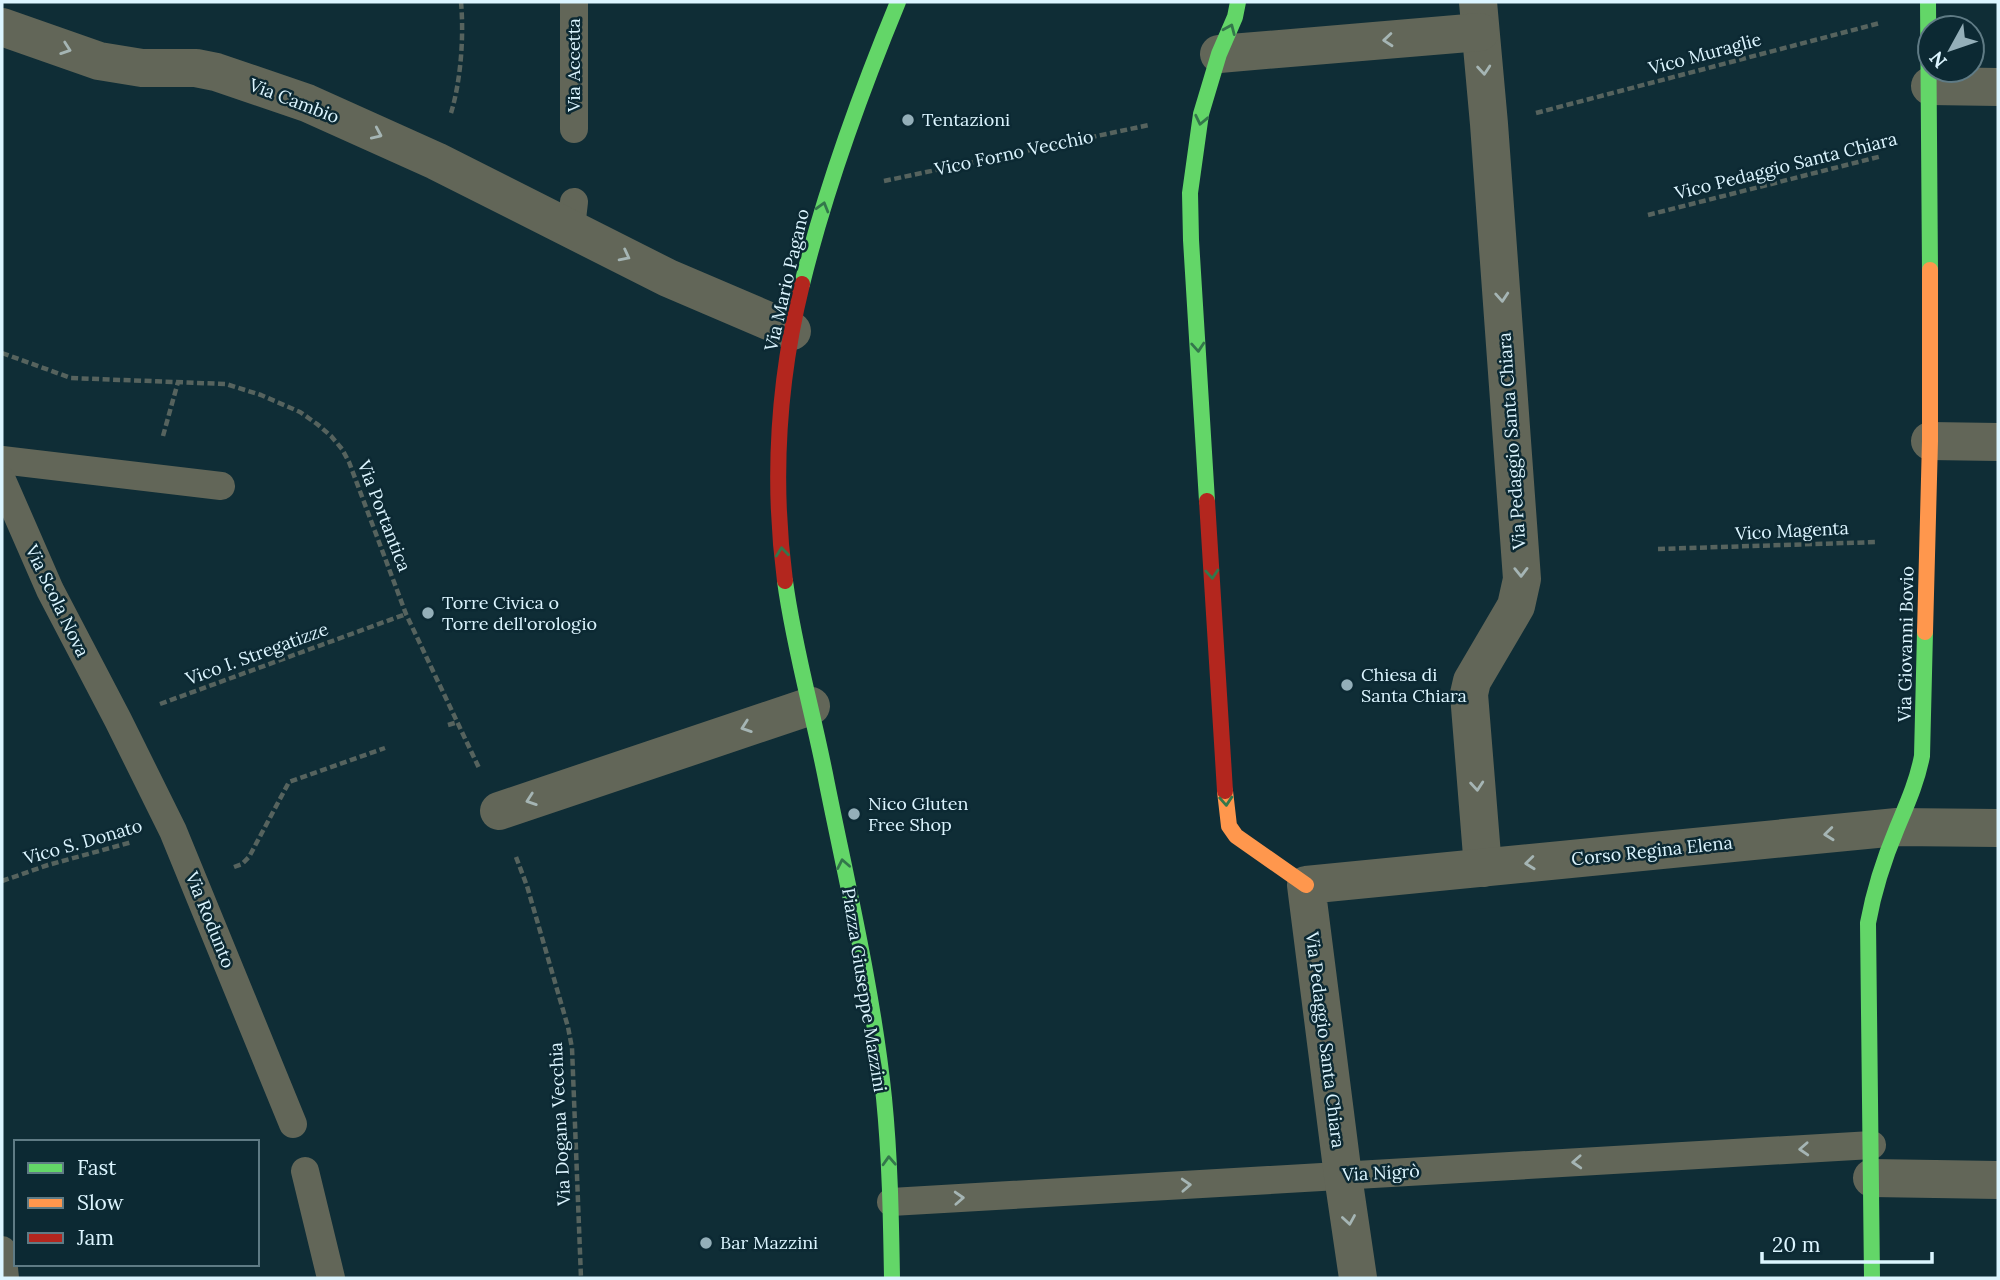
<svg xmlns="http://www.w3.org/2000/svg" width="2000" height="1280" font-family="Lora,serif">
<rect width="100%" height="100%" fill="#0f2d36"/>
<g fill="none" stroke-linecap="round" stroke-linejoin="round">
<!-- path -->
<g stroke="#56635e" stroke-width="4.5" stroke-dasharray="7 3.5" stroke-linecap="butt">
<path d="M451,113C461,80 464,36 461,2"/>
<polyline points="1536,113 1880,23"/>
<polyline points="884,181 1149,125"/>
<polyline points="1648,215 1882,156"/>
<polyline points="2,353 71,378 226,384 261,395 300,412 317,424 331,436 342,449 349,462 406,614 479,768"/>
<polyline points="163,436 178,382"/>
<polyline points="1658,549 1878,542"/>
<polyline points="160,704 406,614"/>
<polyline points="448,725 458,722"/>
<polyline points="516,857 527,886 568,1027 572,1048 581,1278"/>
<polyline points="234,867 242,864 249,857 289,782 385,748"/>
<polyline points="2,881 48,865 132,842"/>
</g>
<!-- lane -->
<g stroke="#626658" stroke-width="28">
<polyline points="574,2 574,129"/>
<polyline points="571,228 574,202"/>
<polyline points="2,460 221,486"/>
<polyline points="2,480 50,590 118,720 173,831 293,1124"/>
<polyline points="305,1171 331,1278"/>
<polyline points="891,1202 1872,1145"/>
<polyline points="2,1250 5,1278"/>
</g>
<!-- street -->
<g stroke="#626658" stroke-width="38">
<polyline points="1478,2 1489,124 1522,579 1516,606 1472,681 1469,694 1483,868"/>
<polyline points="2,27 99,61 142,68 196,68 216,72 307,103 436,161 668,278 792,331"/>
<polyline points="1219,54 1480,32"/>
<polyline points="1930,86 1998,87"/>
<polyline points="1930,441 1998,442"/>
<polyline points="499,811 811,706"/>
<polyline points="1872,1178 1998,1180"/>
<polyline points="1358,1278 1343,1176 1306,885 1897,827 1998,828"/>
</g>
<!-- fast -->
<g stroke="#63d668" stroke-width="16">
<polyline points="1928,2 1930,270"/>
<path d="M802,284C826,187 860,94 898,2"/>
<polyline points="1207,501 1191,240 1190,193 1201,114 1219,54 1235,17 1238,2"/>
<path d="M785,581C794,649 814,716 827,784C848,888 873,992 884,1098C890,1158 891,1218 892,1278"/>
<path d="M1872,1278L1868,923C1874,890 1884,859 1897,828C1907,804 1917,782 1922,756L1925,632"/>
</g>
<!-- slow -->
<g stroke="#ff974d" stroke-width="16">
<polyline points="1925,632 1930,441 1930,270"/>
<polyline points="1225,791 1229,826 1236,836 1306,885"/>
</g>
<!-- jam -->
<g stroke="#b3261e" stroke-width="16">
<polyline points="1207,501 1225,791"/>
<path d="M785,581C772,482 778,381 802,284"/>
</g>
</g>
<!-- one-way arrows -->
<defs><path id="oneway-chevron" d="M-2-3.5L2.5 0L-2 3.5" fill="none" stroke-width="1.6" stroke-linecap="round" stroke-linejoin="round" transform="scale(1.75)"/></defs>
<g stroke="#33774b">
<use href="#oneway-chevron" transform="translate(1230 29) rotate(-67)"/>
<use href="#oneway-chevron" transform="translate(1201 120) rotate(102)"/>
<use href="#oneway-chevron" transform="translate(823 207) rotate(-74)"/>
<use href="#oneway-chevron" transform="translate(1198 347) rotate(86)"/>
<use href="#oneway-chevron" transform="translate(782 552) rotate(-96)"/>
<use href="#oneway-chevron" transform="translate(1212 574) rotate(86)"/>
<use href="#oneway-chevron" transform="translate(1226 801) rotate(86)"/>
<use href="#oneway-chevron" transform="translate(843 864) rotate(-101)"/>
<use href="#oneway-chevron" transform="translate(889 1161) rotate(-93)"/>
</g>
<g stroke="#a5b5b4">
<use href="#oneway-chevron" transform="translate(1388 40) rotate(175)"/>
<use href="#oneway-chevron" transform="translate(66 49) rotate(19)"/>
<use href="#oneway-chevron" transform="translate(1484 70) rotate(85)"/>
<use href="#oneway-chevron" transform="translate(377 134) rotate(24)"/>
<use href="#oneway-chevron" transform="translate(625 256) rotate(27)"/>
<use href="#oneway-chevron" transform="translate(1502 297) rotate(86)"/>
<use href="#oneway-chevron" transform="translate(1521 572) rotate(89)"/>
<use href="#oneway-chevron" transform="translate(746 727) rotate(161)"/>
<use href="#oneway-chevron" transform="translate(1477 786) rotate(85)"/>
<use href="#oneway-chevron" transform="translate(531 800) rotate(161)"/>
<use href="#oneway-chevron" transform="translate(1829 834) rotate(174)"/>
<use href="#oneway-chevron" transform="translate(1530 863) rotate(174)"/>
<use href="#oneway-chevron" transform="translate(1804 1149) rotate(177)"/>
<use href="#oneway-chevron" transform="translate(1577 1162) rotate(177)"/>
<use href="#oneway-chevron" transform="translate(1186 1185) rotate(-3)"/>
<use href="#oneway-chevron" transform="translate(959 1198) rotate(-3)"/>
<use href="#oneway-chevron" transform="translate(1349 1220) rotate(81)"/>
</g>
<!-- markers -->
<g fill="#94afb9" stroke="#0c2933" stroke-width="2.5">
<circle cx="908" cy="120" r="7"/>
<circle cx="428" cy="613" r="7"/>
<circle cx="1347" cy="685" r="7"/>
<circle cx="854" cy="814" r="7"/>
<circle cx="706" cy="1243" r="7"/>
</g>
<g text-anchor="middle" stroke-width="5" stroke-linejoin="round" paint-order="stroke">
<!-- street labels -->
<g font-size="18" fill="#dcf5ff" stroke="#0c2933">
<text transform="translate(1705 54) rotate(-15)" y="6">Vico Muraglie</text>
<text transform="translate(574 65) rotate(-90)" y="6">Via Accetta</text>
<text transform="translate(294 101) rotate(21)" y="6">Via Cambio</text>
<text transform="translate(1014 153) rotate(-12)" y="6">Vico Forno Vecchio</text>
<text transform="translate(1786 166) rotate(-14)" y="6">Vico Pedaggio Santa Chiara</text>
<text transform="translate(787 280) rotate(-77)" y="6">Via Mario Pagano</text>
<text transform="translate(1512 441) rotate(-94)" y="6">Via Pedaggio Santa Chiara</text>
<text transform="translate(384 516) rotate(69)" y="6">Via Portantica</text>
<text transform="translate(1792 531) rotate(-3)" y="6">Vico Magenta</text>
<text transform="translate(57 601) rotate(64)" y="6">Via Scola Nova</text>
<text transform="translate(1906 644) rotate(-89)" y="6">Via Giovanni Bovio</text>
<text transform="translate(257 654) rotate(-20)" y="6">Vico I. Stregatizze</text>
<text transform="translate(83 842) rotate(-16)" y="6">Vico S. Donato</text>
<text transform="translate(1652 851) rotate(-6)" y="6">Corso Regina Elena</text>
<text transform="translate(210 920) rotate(68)" y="6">Via Rodunto</text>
<text transform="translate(864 990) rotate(81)" y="6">Piazza Giuseppe Mazzini</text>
<text transform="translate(1325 1040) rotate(83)" y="6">Via Pedaggio Santa Chiara</text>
<text transform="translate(560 1124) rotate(-93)" y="6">Via Dogana Vecchia</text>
<text transform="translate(1381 1173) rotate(-3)" y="6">Via Nigrò</text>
</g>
<!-- poi labels -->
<g font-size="18" fill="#dcf5ff" stroke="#0c2933" text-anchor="start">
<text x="922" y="126">Tentazioni</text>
<text x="442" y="609">Torre Civica o<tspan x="442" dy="21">Torre dell'orologio</tspan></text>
<text x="1361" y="681">Chiesa di<tspan x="1361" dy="21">Santa Chiara</tspan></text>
<text x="868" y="810">Nico Gluten<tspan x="868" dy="21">Free Shop</tspan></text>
<text x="720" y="1249">Bar Mazzini</text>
</g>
</g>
<!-- border -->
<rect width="2000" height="1280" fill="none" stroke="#dcf5ff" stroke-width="7"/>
<!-- legend -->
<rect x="14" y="1140" width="245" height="126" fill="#0c2933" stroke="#5f7b85" stroke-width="2"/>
<rect x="28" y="1163" width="35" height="10" fill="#63d668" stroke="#5f7b85" stroke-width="2"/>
<text x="77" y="1175" font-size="21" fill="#dcf5ff">Fast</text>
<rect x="28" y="1198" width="35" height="10" fill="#ff974d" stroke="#5f7b85" stroke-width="2"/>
<text x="77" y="1210" font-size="21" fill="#dcf5ff">Slow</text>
<rect x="28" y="1233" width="35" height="10" fill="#b3261e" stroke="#5f7b85" stroke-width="2"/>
<text x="77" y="1245" font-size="21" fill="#dcf5ff">Jam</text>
<!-- north arrow -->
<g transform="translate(1951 49) rotate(230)"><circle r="33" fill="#0c2933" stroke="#5f7b85" stroke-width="2"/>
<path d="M0-5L12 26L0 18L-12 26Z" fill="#94afb9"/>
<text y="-10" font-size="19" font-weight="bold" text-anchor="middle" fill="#dcf5ff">N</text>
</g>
<!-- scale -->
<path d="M1762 1252v10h170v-10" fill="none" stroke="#dcf5ff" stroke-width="3.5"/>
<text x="1772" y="1252" font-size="21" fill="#dcf5ff" stroke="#0c2933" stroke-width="5" paint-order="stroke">20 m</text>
</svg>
